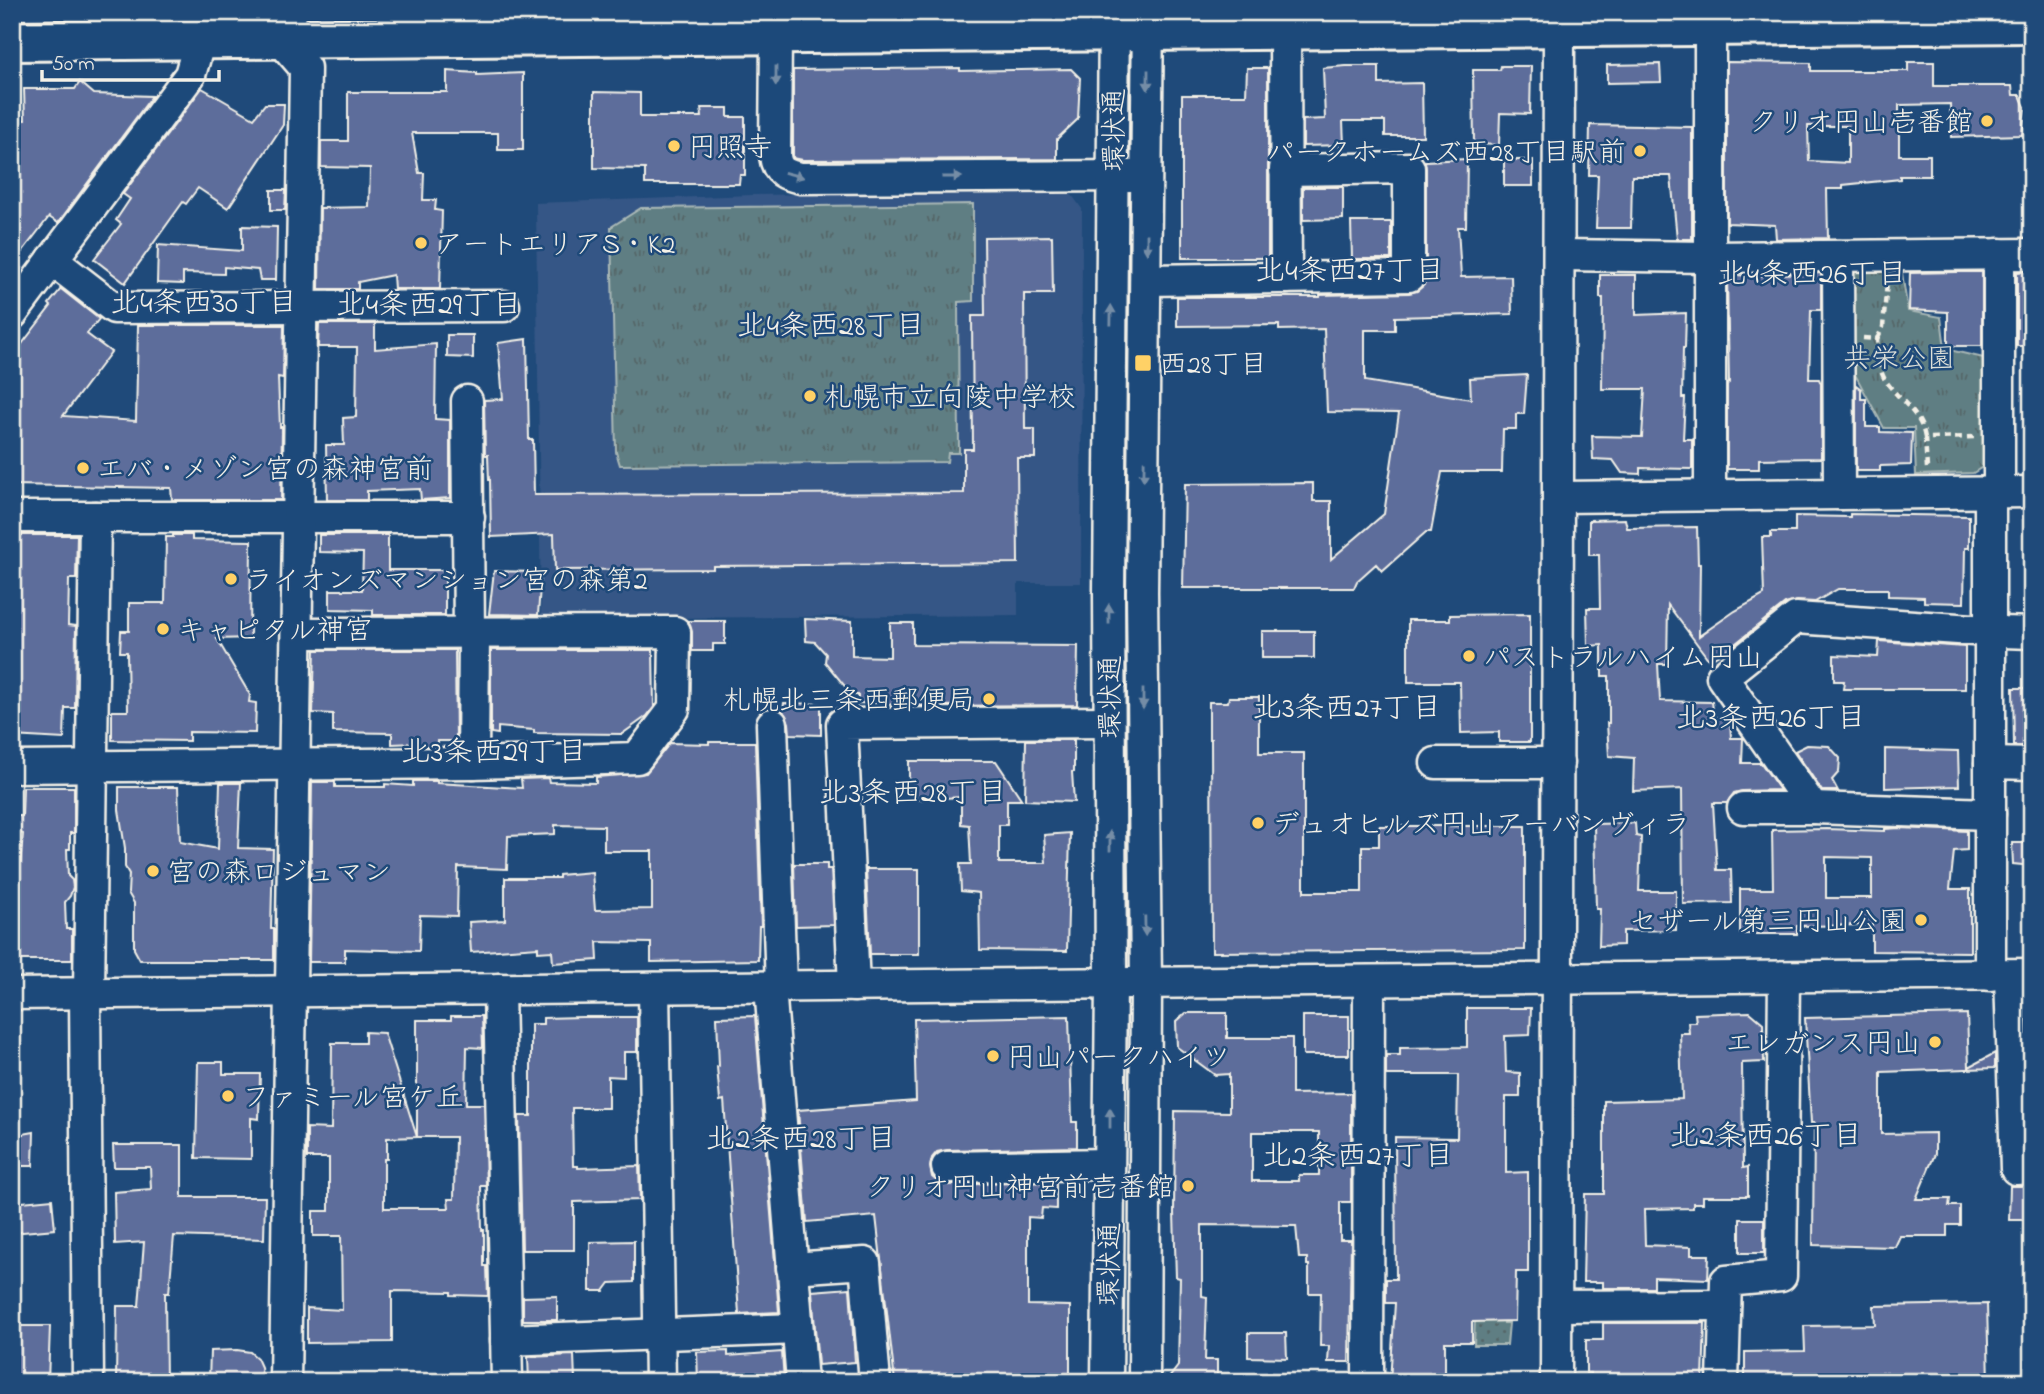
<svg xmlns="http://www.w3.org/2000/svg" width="2044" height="1394" font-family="'Indie Flower','Klee One',sans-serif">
<defs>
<pattern id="grass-tufts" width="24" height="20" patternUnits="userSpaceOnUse" patternTransform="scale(1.75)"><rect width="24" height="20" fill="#5f7e83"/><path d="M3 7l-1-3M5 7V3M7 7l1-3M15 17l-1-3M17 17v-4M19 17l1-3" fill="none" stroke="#556668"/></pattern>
<pattern id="garden-dots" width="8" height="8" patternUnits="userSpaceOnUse" patternTransform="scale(1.75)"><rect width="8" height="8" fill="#5f7e83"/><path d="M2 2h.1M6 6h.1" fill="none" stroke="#556668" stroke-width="1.8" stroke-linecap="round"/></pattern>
</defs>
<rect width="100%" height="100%" fill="#1f4a7a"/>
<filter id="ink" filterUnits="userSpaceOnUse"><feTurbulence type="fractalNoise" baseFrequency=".0143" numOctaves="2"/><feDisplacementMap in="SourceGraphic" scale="14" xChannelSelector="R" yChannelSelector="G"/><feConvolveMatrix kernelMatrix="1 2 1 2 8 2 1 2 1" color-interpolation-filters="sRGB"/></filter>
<g filter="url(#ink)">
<!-- built -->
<polygon fill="#365786" points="1069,191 1082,209 1081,583 1018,583 1018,615 541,619 536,203 753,195"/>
<!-- grass -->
<g fill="url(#grass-tufts)" stroke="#aab8b6" stroke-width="2">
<polygon points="973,204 973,301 958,302 959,453 948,453 947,462 620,465 616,452 611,227 641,208"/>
<polygon points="1901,267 1908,311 1941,317 1945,349 1988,359 1989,463 1973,473 1916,475 1914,428 1884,428 1845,356 1840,270"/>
</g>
<!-- garden -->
<polygon fill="url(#garden-dots)" stroke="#aab8b6" stroke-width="2" points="1504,1315 1504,1323 1509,1323 1507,1345 1474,1345 1475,1316"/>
<!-- building -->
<g fill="#5d6d9b" stroke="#f4f1e8" stroke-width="2" fill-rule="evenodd">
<path d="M1727,62L1811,63V71H1908V62H1934V86H2012L2013,95H2020L2025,107L2022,135L1951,137L1950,104L1899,105V155H1930V176H1900V179L1843,185V189H1827L1828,238L1776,239L1775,225L1727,223ZM1808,126H1848V163L1809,161Z"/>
<polygon points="1660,64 1661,82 1607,83 1607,65"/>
<polygon points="1346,66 1379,66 1379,84 1422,83 1423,136 1385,136 1385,121 1343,121 1344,145 1303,146 1303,120 1325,119 1323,68"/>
<polygon points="1501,66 1531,66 1530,114 1500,113 1499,145 1474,144 1473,70 1500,70"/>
<polygon points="960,68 960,71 1071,69 1080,78 1078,119 1057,139 1057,159 803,160 793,158 793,70"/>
<polygon points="1247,68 1268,68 1268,258 1182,258 1182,95 1246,95"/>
<polygon points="447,71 477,73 477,75 523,73 523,150 498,150 498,133 412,133 419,173 424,173 423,200 436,200 435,210 442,211 440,289 394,289 393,275 358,282 358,289 319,289 320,208 369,207 370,168 321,167 321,141 348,141 348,92 447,92"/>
<polygon points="80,82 94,94 152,96 58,223 49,217 12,265 12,119 25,120 24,89 75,89"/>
<polygon points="202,88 254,118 265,104 284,104 283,125 228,208 198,188 186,204 183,202 125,283 94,259 121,224 116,220 130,199 123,194"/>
<polygon points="594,92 640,93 640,117 702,117 701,108 728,108 728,117 745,117 745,175 740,175 739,184 645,184 645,169 594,168"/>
<polygon points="1590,125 1692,127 1692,239 1677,239 1671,176 1632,176 1631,228 1596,228 1598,175 1589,175"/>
<polygon points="1467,159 1466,227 1458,227 1461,277 1511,276 1512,314 1395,317 1395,330 1365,330 1365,381 1471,399 1470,378 1527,375 1524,414 1516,414 1516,429 1503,429 1502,472 1442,472 1431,532 1426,532 1382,571 1376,564 1357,581 1354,588 1183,588 1185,484 1313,483 1313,501 1331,501 1331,559 1384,514 1399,413 1327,412 1324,329 1279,330 1279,325 1177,326 1177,297 1320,297 1320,295 1409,293 1417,291 1424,285 1426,276 1426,168 1425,161"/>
<rect x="1504" y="160" width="29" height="26"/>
<polygon points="1303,187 1343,187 1343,219 1303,220"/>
<polygon points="271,190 286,190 285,210 271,210"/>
<polygon points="1351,222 1391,222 1391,259 1352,259"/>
<polygon points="242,226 277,227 276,280 260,280 258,270 224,267 224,274 183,273 183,284 157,283 158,245 242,251"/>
<polygon points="1052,236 1053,294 1024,294 1025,429 1035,429 1035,458 1017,458 1018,563 713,566 713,569 555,570 554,534 491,537 490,480 489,480 488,455 485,455 484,400 503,399 498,343 527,339 529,440 533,440 534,495 964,493 964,449 973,449 972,316 985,316 984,237"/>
<polygon points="2032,271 2032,346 2017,346 2017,272"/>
<polygon points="1956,272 1982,272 1982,346 1948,346 1948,312 1909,310 1910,273"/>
<polygon points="1821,273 1821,310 1811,310 1809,379 1819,379 1821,384 1821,458 1759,459 1759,469 1727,469 1727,384 1729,383 1727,275 1776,276 1776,274"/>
<polygon points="1600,275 1636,275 1636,315 1686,313 1685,348 1683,348 1682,398 1685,398 1683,439 1692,439 1692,469 1640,468 1640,474 1622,473 1613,460 1593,459 1592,436 1642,437 1645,389 1602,389 1603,298 1600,298"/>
<polygon points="61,289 99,319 87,334 111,352 63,416 136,421 138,325 284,325 283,378 278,377 280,427 282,427 281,500 172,500 171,488 12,485 12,357 51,306 49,304"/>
<polygon points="319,324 375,324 375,349 436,344 435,419 450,420 450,498 421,500 420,489 367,491 367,500 327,500 326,445 344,445 343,418 356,417 357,347 318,347"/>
<polygon points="447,335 473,335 473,358 447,357"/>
<polygon points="1856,385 1861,389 1861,399 1866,399 1866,427 1880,427 1880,432 1912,433 1911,465 1880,466 1880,471 1856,471"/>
<polygon points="1850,514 1969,516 1969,548 1965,548 1964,603 1924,602 1924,597 1888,596 1888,589 1838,589 1815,602 1797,601 1785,604 1731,647 1709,660 1668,605 1667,664 1658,664 1660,701 1712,702 1714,717 1730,719 1731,738 1743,738 1742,763 1761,763 1780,790 1742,791 1734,793 1727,803 1713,803 1717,870 1731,870 1732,903 1683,904 1682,789 1633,791 1634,758 1609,756 1607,723 1609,723 1609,676 1602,676 1602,645 1588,646 1587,608 1600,608 1599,555 1589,555 1589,520 1625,519 1627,528 1697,527 1698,564 1700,564 1699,636 1735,611 1764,595 1762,537 1771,537 1771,532 1795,532 1795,516 1850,517"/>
<polygon points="12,535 77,535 76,579 69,579 68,625 76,626 75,708 65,708 64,739 12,736"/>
<polygon points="173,535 192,535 192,540 251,541 250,638 217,639 250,695 249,702 256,703 255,733 189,732 189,741 112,740 112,711 128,711 127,652 120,652 121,631 129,631 129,603 165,603 166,537 173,537"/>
<polygon points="319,535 388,535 388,570 445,570 445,615 373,615 373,610 330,609 330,590 362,590 363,553 319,552"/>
<polygon points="494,571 541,572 538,615 489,614"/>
<polygon points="1530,614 1530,742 1499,742 1499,732 1461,733 1460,682 1408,682 1408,620 1450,620 1450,615"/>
<polygon points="805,619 852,621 852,656 890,657 890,623 913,623 913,645 1078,646 1077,705 929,706 858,703 858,695 852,695 825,662 826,654 815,642 806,641"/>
<polygon points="688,621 725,621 725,644 713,644 713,651 692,651 692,632"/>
<rect x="1262" y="631" width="52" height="27"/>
<polygon points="1879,641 1965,647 1965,689 1843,689 1844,681 1834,681 1834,655 1878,657"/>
<polygon points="315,650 455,650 456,741 438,741 438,746 414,746 414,743 392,744 392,733 333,732 333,714 313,713"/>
<polygon points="491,650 653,650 654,707 647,716 622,734 534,733 534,730 498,727 498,734 491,733"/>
<polygon points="2013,688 2032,688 2032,746 2014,746"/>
<polygon points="1229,697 1259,697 1259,753 1304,753 1304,892 1362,892 1362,846 1379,846 1379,826 1525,826 1525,950 1212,952 1211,739 1209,739 1209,702 1228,702"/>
<polygon points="784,703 821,704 821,735 790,734 789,723 783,711"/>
<polygon points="1026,740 1074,740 1074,772 1072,772 1074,802 1025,800"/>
<polygon points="709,742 755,742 761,926 759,926 758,960 651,962 651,943 597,942 598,960 553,963 552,951 538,952 538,947 471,952 469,922 505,920 505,878 559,878 559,875 592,872 595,910 652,909 652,851 604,851 604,826 555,825 555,834 508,836 507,869 458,867 457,916 420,915 419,951 345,949 345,962 309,962 312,782 335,782 335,787 385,787 385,784 413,786 413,781 437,781 437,783 522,788 521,779 548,778 549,782 596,783 596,777 646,773 670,743 709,744"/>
<polygon points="1807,745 1829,746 1840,758 1839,772 1832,780 1838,791 1822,791 1795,751"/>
<polygon points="1885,749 1958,751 1959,786 1885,788"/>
<polygon points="909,761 996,761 1022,800 1007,800 1007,825 999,825 999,863 1046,863 1044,835 1070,833 1067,951 980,950 979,893 961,891 960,864 971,864 969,825 961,824 961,797 909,800"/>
<polygon points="220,783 241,783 238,848 273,849 271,929 274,929 274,960 140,960 134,949 134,903 128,893 129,874 125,867 125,848 119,810 119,787 178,787 180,842 218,849"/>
<polygon points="23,787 74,787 74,833 70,833 70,849 67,849 68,876 72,880 73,887 70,896 65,902 66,929 72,929 72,960 17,960 19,875 23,834 17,832 18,816 22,816"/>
<polygon points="1635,823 1636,836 1641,837 1639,891 1676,891 1676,930 1623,931 1623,945 1599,946 1600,909 1596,909 1594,824"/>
<path d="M1899,828L1967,831V850L1954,851L1950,889H1970V952L1872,951V925L1797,926V934H1740V889H1773L1772,830L1827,829L1885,831V829ZM1826,857L1872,858V898H1826Z"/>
<polygon points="2012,843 2032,843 2032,866 2013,864"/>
<polygon points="794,864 827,864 827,869 831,869 834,925 796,926"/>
<polygon points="866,869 919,869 919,954 870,954"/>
<polygon points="1467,1008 1531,1008 1530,1035 1505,1036 1506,1072 1520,1073 1520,1097 1506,1097 1506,1173 1528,1172 1528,1272 1516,1272 1515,1321 1472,1322 1472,1342 1445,1342 1445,1382 1390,1382 1395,1303 1386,1303 1386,1279 1396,1279 1395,1137 1457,1138 1458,1075 1386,1075 1386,1055 1400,1055 1400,1048 1467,1047"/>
<polygon points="1750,1012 1763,1023 1764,1062 1742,1063 1743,1168 1748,1167 1748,1196 1703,1196 1703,1203 1693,1203 1693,1208 1644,1209 1645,1245 1691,1247 1691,1255 1709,1255 1708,1279 1654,1277 1654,1288 1603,1288 1603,1282 1583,1282 1585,1194 1604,1194 1604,1101 1682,1099 1680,1033 1689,1033 1688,1022 1696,1022 1695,1014"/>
<path d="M1186,1013H1227V1038H1292V1094L1351,1093V1202H1340V1240H1351L1349,1362H1328L1329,1346H1320L1321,1293H1309V1265H1307V1258H1299L1296,1226L1202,1225V1296L1207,1297L1205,1360H1217V1382H1166L1178,1366L1180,1278L1176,1277L1174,1213L1175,1111L1229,1112V1074L1215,1075L1177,1047L1176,1022ZM1252,1132H1319V1175H1299V1181H1252Z"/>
<polygon points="1967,1014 1969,1067 1995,1053 1995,1068 1881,1072 1881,1134 1935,1133 1935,1154 1916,1199 1950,1199 1949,1206 1960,1206 1960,1225 1947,1225 1947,1236 1900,1236 1895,1247 1813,1245 1814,1123 1811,1123 1805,1018"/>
<polygon points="451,1016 482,1016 483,1048 467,1047 466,1104 484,1104 486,1186 481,1186 482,1230 484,1230 484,1266 487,1266 488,1296 451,1295 451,1292 392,1291 392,1342 307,1343 307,1308 342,1310 341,1236 313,1236 313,1211 329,1211 329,1158 307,1158 307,1128 331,1129 332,1043 365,1043 365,1032 384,1033 417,1137 387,1138 387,1159 384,1159 384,1208 449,1208 448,1199 454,1199 455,1137 417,1137 417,1020 451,1020"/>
<polygon points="755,1016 779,1312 739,1314 724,1100 720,1101 717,1067 719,1066 717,1017"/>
<polygon points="1069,1016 1072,1122 1077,1122 1077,1147 947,1150 937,1152 932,1158 930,1167 932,1177 939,1183 947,1185 1056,1182 1056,1209 1042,1208 1041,1218 1028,1217 1028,1305 1070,1306 1070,1382 895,1382 876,1216 807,1222 798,1110 916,1101 914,1019"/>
<rect x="1303" y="1016" width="46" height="39"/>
<polygon points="582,1017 637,1017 637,1052 624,1052 624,1077 608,1076 608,1108 572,1108 573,1166 578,1166 578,1168 639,1166 640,1200 574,1202 574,1250 522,1250 519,1116 531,1116 531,1024 543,1024 543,1018"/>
<polygon points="198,1062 223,1062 223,1074 260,1074 259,1119 251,1118 251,1159 196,1158"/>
<polygon points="34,1132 33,1166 12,1166 12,1136"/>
<polygon points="113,1145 182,1145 182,1197 265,1197 264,1239 174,1236 169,1293 165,1293 166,1382 116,1382 117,1306 139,1306 144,1242 115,1244 114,1192 151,1189 150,1167 114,1167"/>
<polygon points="2010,1186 2032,1186 2032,1220 2009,1220"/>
<polygon points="52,1199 55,1229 12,1233 12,1203"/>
<rect x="1740" y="1219" width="24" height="34"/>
<polygon points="634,1241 634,1282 610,1283 604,1291 590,1291 590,1242"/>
<polygon points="850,1288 855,1362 818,1365 812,1291"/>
<polygon points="557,1296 557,1320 523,1320 523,1297"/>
<polygon points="1987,1304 1989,1382 1745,1379 1745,1352 1805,1351 1804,1326 1875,1325 1874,1306"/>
<polygon points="1603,1323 1705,1323 1703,1380 1590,1382 1590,1373 1586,1373 1586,1340 1603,1340"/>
<polygon points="12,1326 50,1326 48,1382 12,1382"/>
<polygon points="1248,1333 1286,1333 1287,1358 1248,1357"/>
<polygon points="237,1350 250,1352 257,1358 261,1367 262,1382 209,1382 210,1351"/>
<polygon points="728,1351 728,1356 782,1352 784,1381 698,1382 697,1352"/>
<polygon points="574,1355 575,1380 529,1382 528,1357"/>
</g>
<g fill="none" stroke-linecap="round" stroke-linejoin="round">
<defs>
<g id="minor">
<polyline points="256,12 280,39"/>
<polyline points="1710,26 1710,495"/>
<polyline points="1285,30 1286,278"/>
<path d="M776,34L775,156C777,172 786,175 801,178L1133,176"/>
<polyline points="1560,255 1708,257 2032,254"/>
<polyline points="1838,256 1839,494"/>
<polyline points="52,260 114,308 504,306"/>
<polyline points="1147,280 1409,276 1409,168 1285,170"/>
<polyline points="12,314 190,75 200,40"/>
<polyline points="467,401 469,633"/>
<polyline points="1990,493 1990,975"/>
<polyline points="1999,493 1999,254"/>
<polyline points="1559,497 2032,492"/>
<polyline points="12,517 469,517"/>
<polyline points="772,724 781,987"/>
<polyline points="473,763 474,633"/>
<polyline points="1436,763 1558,763"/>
<polyline points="1990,763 2032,764"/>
<polyline points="12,767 473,763 637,758 674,709 675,632 297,633"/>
<polyline points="1743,808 1813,808 1990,814"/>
<polyline points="1813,808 1722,677 1796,618 2002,632 2032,633"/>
<polyline points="2010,975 2016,1169 2032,1168"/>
<polyline points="854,986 842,724 1109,722"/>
<polyline points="770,987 802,1382"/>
<polyline points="654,988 660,1382"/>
<polyline points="499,989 507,1382"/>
<polyline points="85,993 88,1382"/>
<polyline points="89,993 95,517"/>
<polyline points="12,994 2032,974"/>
<polyline points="947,1167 1109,1164"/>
<polyline points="792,1268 865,1263 875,1382"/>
<polyline points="1556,1306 1725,1305"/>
<polyline points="506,1340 797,1329"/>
<polyline points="285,1382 305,68 280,39 292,12"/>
<polyline points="1107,1382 1111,983 1109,592 1114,12"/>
<polyline points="1144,1382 1146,983 1142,592 1148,12"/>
<polyline points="1368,1382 1369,981"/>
<polyline points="1556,1382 1559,27"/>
<polyline points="1723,1382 1726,1281 1781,1276 1784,977"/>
</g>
<polyline id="major" points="12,41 2032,23"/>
</defs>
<!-- minor casing -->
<use href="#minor" stroke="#f4f1e8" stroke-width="35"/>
<!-- major casing -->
<use href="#major" stroke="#f4f1e8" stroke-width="44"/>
<!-- path -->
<g stroke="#f4f1e8" stroke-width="4.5" stroke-dasharray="7 5" stroke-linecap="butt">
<path d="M1863,338L1877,339C1878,351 1878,366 1884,378C1897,400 1921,411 1925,438"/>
<polyline points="1877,339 1883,327 1887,282"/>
<polyline points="1927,468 1925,438 1974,437"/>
</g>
<!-- minor -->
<use href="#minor" stroke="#1f4a7a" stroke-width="30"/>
<!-- major -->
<use href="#major" stroke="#1f4a7a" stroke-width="38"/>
</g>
<!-- one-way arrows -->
<defs><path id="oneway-solid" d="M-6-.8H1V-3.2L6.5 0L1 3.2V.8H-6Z" transform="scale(1.75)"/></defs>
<g fill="#748da6">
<use href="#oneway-solid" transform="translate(776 76) rotate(90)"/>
<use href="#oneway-solid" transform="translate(1148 80) rotate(90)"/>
<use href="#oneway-solid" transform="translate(794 175) rotate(15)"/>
<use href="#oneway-solid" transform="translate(952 177)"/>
<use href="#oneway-solid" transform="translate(1147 244) rotate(90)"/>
<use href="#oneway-solid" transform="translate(1111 315) rotate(-89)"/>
<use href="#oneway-solid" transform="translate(1144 471) rotate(91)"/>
<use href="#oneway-solid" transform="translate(1109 614) rotate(-90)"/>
<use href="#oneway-solid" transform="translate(1143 699) rotate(90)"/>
<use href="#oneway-solid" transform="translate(1110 841) rotate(-90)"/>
<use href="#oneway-solid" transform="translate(1145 926) rotate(89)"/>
<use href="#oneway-solid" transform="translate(1110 1118) rotate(-90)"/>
</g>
</g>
<!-- markers -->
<g fill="#ffd166" stroke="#1f4a7a" stroke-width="2.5">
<circle cx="1987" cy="121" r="7"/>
<circle cx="674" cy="146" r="7"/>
<circle cx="1640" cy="151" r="7"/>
<circle cx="421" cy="243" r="7"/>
<rect x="1134" y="354" width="18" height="18" rx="3.5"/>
<circle cx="810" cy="396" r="7"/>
<circle cx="83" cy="468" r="7"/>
<circle cx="231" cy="579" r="7"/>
<circle cx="163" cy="629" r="7"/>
<circle cx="1469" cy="656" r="7"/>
<circle cx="989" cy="699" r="7"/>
<circle cx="1258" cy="823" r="7"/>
<circle cx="153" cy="871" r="7"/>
<circle cx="1921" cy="920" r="7"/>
<circle cx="1935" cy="1042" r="7"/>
<circle cx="993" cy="1056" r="7"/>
<circle cx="228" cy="1096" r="7"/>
<circle cx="1188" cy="1186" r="7"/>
</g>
<g text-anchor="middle" stroke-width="5" stroke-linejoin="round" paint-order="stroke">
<!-- poi labels -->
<g font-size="28" fill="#f4f1e8" stroke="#1f4a7a" text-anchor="start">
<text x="1973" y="131" text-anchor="end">クリオ円山壱番館</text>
<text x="688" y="156">円照寺</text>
<text x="1626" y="161" text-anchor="end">パークホームズ西28丁目駅前</text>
<text x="435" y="253">アートエリアS・K2</text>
<text x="1159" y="373">西28丁目</text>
<text x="824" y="406">札幌市立向陵中学校</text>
<text x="97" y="478">エバ・メゾン宮の森神宮前</text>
<text x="245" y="589">ライオンズマンション宮の森第2</text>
<text x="177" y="639">キャピタル神宮</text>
<text x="1483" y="666">パストラルハイム円山</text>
<text x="975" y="709" text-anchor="end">札幌北三条西郵便局</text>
<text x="1272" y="833">デュオヒルズ円山アーバンヴィラ</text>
<text x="167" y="881">宮の森ロジュマン</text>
<text x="1907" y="930" text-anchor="end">セザール第三円山公園</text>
<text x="1921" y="1052" text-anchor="end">エレガンス円山</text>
<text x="1007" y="1066">円山パークハイツ</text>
<text x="242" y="1106">ファミール宮ケ丘</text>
<text x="1174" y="1196" text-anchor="end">クリオ円山神宮前壱番館</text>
</g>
<!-- street labels -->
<g font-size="28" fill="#f4f1e8" stroke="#1f4a7a">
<text transform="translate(1113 130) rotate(-90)" y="10">環状通</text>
<text transform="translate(1109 697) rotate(-90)" y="10">環状通</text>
<text transform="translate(1108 1264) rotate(-89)" y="10">環状通</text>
</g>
<!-- park labels -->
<g font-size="28" fill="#dee0d9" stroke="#1f4a7a">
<text x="1899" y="367">共栄公園</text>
</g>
<!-- neighbourhood labels -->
<g font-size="30" fill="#f4f1e8" stroke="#1f4a7a">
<text x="1350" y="280">北4条西27丁目</text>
<text x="1812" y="283">北4条西26丁目</text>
<text x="204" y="312">北4条西30丁目</text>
<text x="429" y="314">北4条西29丁目</text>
<text x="831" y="335">北4条西28丁目</text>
<text x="1347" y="717">北3条西27丁目</text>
<text x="1771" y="727">北3条西26丁目</text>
<text x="494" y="761">北3条西29丁目</text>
<text x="913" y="802">北3条西28丁目</text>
<text x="1766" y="1145">北2条西26丁目</text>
<text x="801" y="1148">北2条西28丁目</text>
<text x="1358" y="1165">北2条西27丁目</text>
</g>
</g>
<!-- margin -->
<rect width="2044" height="1394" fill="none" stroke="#1f4a7a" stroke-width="42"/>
<rect x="21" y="21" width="2002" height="1352" fill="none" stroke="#f4f1e8" stroke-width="2.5" filter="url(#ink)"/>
<!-- scale -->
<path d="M42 70v10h177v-10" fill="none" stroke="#f4f1e8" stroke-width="3.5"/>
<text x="52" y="70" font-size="21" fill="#f4f1e8" stroke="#1f4a7a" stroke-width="5" paint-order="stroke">50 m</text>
</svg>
